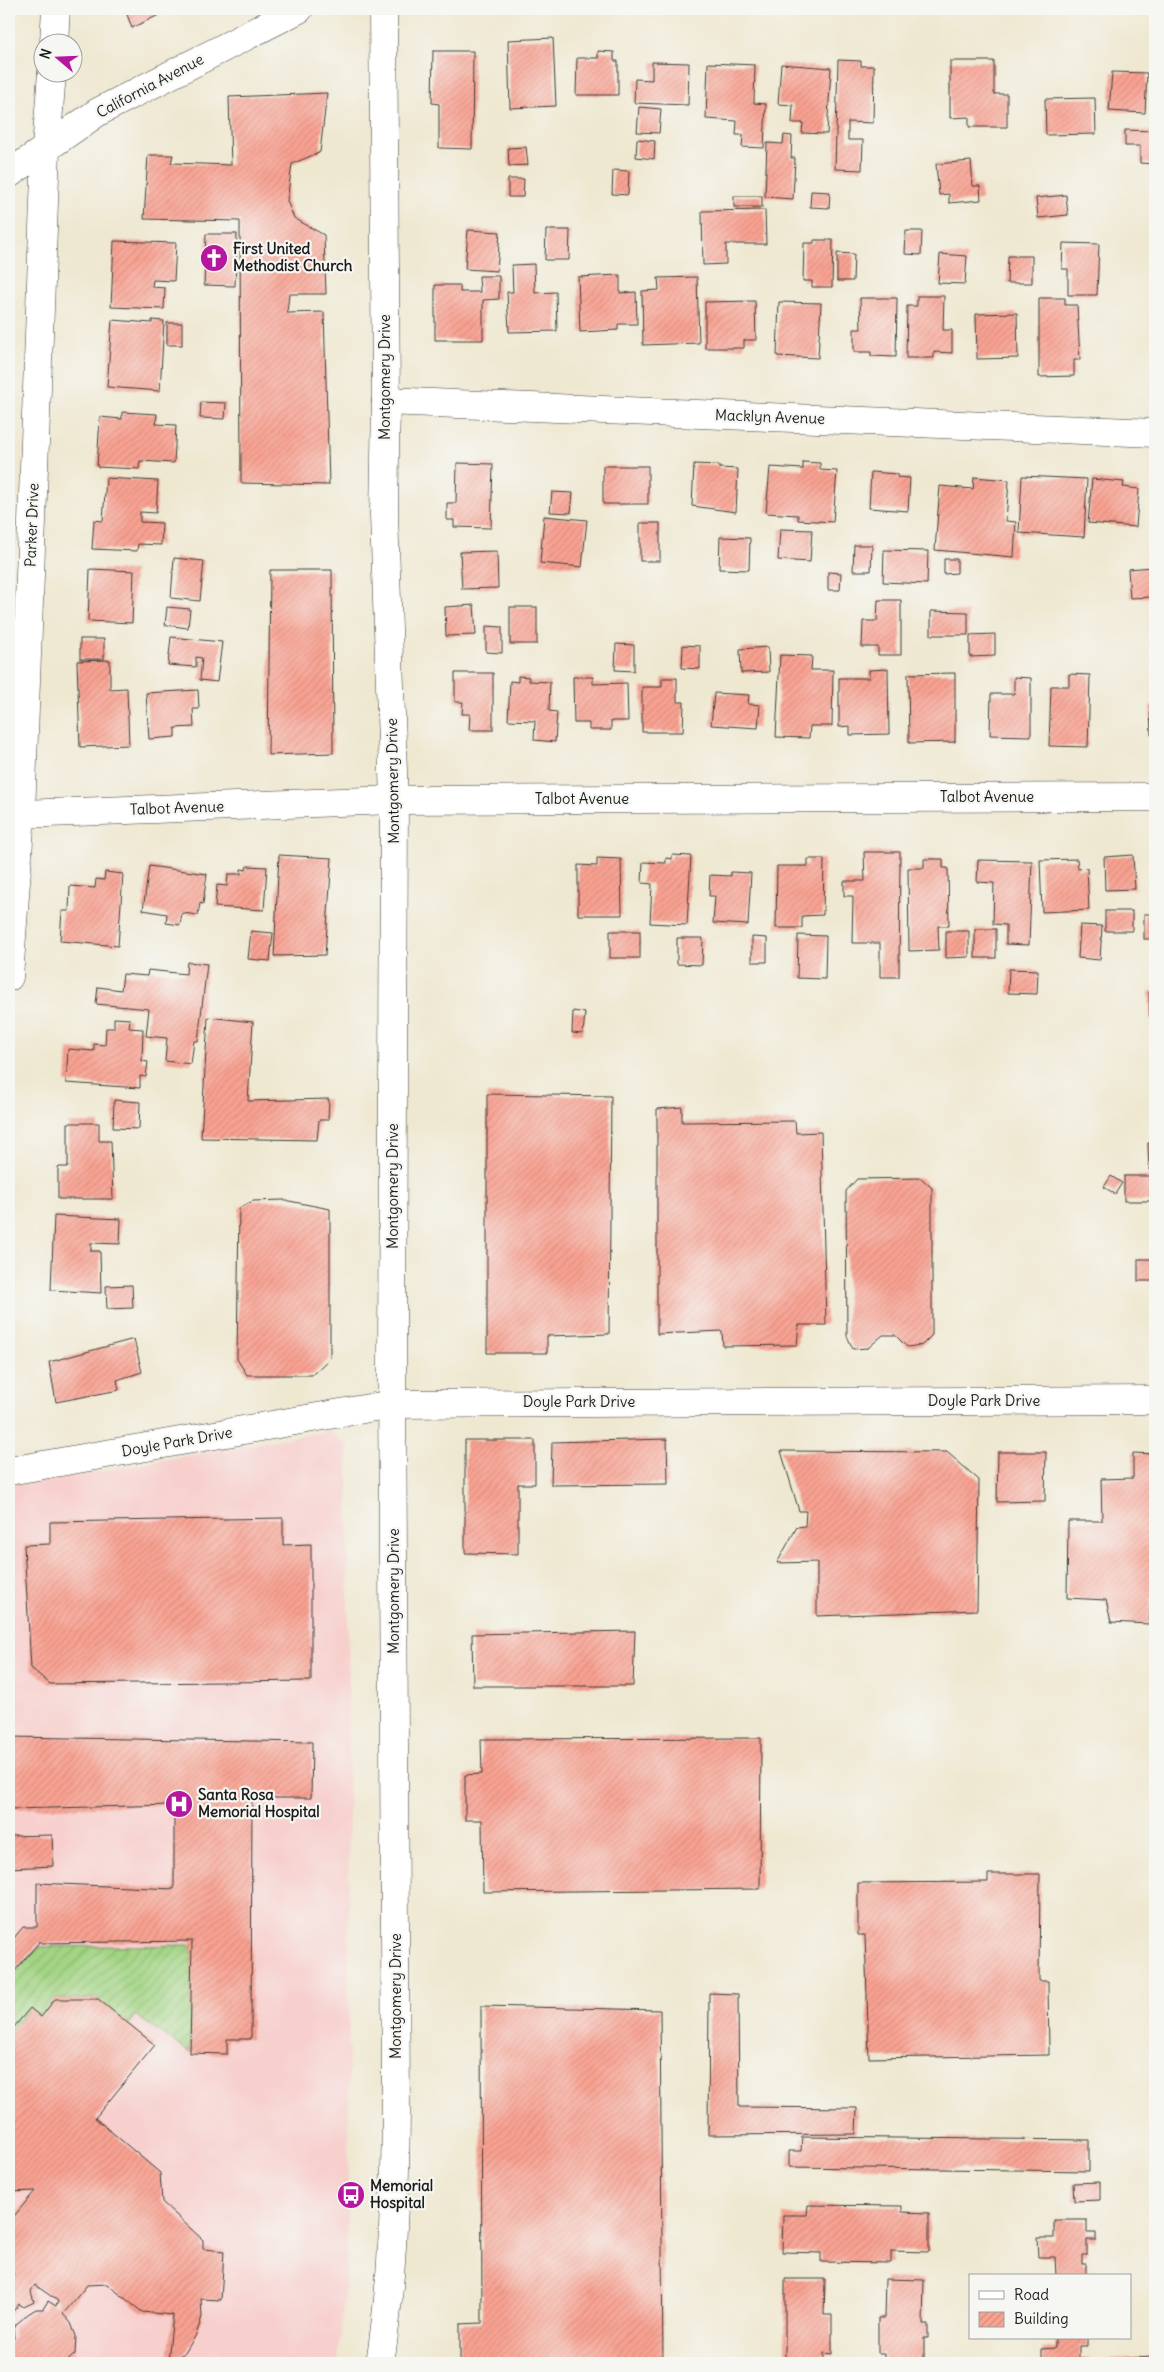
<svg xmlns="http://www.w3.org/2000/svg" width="1164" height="2372" font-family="Delius,sans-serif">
<defs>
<pattern id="garden-furrows" width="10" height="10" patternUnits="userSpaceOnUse" patternTransform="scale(1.25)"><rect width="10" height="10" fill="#a2d483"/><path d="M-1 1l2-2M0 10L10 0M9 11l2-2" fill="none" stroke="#8bb571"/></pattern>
<pattern id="building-hatch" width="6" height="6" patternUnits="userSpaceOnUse" patternTransform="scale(1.25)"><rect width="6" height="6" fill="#f9a292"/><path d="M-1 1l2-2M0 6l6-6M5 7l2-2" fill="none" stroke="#d58b7d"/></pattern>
</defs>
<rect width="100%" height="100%" fill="#f6f6f2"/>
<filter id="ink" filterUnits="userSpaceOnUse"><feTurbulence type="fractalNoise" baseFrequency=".02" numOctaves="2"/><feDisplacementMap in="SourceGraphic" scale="10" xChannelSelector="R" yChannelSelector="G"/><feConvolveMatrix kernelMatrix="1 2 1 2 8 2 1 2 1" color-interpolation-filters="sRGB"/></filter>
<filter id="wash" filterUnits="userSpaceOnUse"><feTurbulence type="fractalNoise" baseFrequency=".0096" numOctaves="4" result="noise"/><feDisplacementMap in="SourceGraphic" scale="20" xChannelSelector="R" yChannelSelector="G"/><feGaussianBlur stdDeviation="1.12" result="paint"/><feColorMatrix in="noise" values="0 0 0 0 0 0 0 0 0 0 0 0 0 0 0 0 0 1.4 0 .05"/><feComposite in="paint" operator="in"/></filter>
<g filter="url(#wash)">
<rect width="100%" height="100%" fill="#efe8d1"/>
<!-- built -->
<polygon fill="#f7d0ce" points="328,1431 348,1445 349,2124 346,2278 338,2363 9,2363 9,1483 26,1484"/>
<!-- garden -->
<polygon fill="url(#garden-furrows)" stroke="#5f7850" points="192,1945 190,2053 135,2015 129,2024 98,1999 55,1999 41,2017 30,2008 9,2033 9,1980 39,1947"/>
<g id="blocks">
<!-- building -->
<g fill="url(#building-hatch)">
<polygon points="125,9 171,9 132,28"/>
<polygon points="553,38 556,106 510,108 508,40"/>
<polygon points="433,51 473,51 472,149 439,148 439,104 432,103"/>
<polygon points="598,51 614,52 614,61 618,61 618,95 576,95 577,58 598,58"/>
<polygon points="838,60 861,61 861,66 874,66 873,123 848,122 848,140 863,140 862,170 835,169"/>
<polygon points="950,61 994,61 994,94 1007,94 1007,127 969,127 969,117 950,118"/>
<polygon points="652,62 689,63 688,105 634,103 635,79 652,80"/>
<polygon points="708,63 755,65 754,103 766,104 764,148 742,147 743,135 736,135 737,121 706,119"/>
<polygon points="781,64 831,68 827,134 802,133 803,123 792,123 793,105 778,104"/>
<polygon points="1112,72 1147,73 1145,113 1109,111"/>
<polygon points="1153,88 1155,88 1155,121 1151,120"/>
<polygon points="327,93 320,152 292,164 287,201 294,218 324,235 326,294 289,294 287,313 324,312 329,485 241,483 240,221 144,219 148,155 173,155 171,163 231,165 229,97"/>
<polygon points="1095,98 1096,134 1046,135 1045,99"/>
<polygon points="639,107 661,109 659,133 637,132"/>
<polygon points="1125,130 1155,131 1155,164 1140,163 1140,146 1125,146"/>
<polygon points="784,135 792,136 791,158 795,158 793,199 765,197 767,143 783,144"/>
<polygon points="637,139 655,141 654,159 636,157"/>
<polygon points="526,147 528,165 509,166 508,148"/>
<polygon points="971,161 973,186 980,186 981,200 949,203 949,194 939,195 936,164"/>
<polygon points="613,170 629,171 628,195 612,194"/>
<polygon points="508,179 524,179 523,197 508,197"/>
<polygon points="811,191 830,192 829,208 810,207"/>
<polygon points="1066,195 1068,215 1038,218 1036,198"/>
<rect x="734" y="196" width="28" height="11"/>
<polygon points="765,210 766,244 726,244 726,264 703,265 702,211"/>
<polygon points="468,230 500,232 497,271 465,269"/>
<polygon points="546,230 570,230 569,260 545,260"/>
<polygon points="906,231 922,231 921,255 905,254"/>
<polygon points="206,234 237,234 235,286 204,285"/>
<polygon points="814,240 833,240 832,287 812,287 812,281 803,281 804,243 814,243"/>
<polygon points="114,241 176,243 174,281 153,280 152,287 165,288 164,309 111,307"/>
<polygon points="1063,243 1099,244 1097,295 1068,295 1068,269 1062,269"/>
<polygon points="837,253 854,254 853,281 837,281"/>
<polygon points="940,254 967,256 965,284 938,283"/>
<polygon points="1008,256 1032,256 1032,283 1007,283"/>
<polygon points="534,264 535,293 556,292 557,331 509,332 507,292 513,292 512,265"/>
<polygon points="620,275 620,293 636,292 637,324 618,324 618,330 580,332 578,277"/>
<polygon points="479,276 499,276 499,299 483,300 483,340 435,340 435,285 460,285 460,292 480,292"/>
<polygon points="697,277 699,343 643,345 642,291 659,290 658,278"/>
<polygon points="917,296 944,296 943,330 952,330 952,353 934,352 934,358 906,358 907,306 917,306"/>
<polygon points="860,298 897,298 896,357 871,356 871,352 854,352 854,329 861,329"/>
<polygon points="1039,298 1065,298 1065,305 1077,305 1080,360 1074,360 1074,376 1039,377"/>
<polygon points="755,301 756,340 744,340 744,348 705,348 705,302"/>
<polygon points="779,302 821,303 818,358 777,356"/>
<polygon points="1017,313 1018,358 977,359 976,314"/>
<polygon points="112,320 152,323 152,320 164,321 160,391 107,387"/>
<rect x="167" y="323" width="15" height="22"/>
<rect x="1152" y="366" width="3" height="39"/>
<polygon points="201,402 226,403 225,419 200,418"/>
<polygon points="122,412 157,414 156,424 176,425 174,463 140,461 139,469 97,467 100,417 122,419"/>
<polygon points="803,462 820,463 820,470 837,471 833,522 798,520 798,515 766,513 770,467 803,469"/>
<polygon points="457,463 493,464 491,528 454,527 454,520 447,520 447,503 456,503"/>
<polygon points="694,464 719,465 719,468 738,469 736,512 692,506"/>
<rect x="603" y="466" width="45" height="38"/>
<polygon points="871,472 897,474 897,477 910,478 908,511 869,508"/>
<polygon points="1022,476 1087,479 1084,537 1019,533"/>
<polygon points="974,477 1009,480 1006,521 1016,522 1014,557 935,550 940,486 973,489"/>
<polygon points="106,478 158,481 156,513 140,512 140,522 162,523 161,545 138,544 137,551 92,549 94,520 103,521"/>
<polygon points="1092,479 1124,482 1123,487 1139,489 1136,527 1088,523"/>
<polygon points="552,492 573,493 571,513 550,512"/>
<polygon points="544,516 587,520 582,567 540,563"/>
<rect x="640" y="523" width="20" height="38"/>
<polygon points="780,529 812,530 810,562 778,560"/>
<polygon points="720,537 750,538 749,570 719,569"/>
<polygon points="854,545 872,545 871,571 853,571"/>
<polygon points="884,550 928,551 927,584 883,582"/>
<polygon points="497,551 498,588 462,589 460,552"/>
<polygon points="174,558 204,561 200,601 171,598"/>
<polygon points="944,559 957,559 957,573 944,574"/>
<polygon points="1153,567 1154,597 1130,598 1128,569"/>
<polygon points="90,569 134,571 132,623 88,621"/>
<polygon points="270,570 332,570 333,753 268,755"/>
<polygon points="828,572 841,573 840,590 828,590"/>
<polygon points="878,600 901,600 901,655 878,655 878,647 862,647 863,621 877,621"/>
<polygon points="474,605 476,635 446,636 445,607"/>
<polygon points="167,607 190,609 188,628 165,625"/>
<rect x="510" y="607" width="27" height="37"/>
<polygon points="931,611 968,612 968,635 931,635"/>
<polygon points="486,626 502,627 502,653 486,652"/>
<polygon points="995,634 995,656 970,657 970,635"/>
<polygon points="171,637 222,642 217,682 200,680 202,658 196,657 196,667 168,665"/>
<rect x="80" y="639" width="24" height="20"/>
<polygon points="616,644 634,645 634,671 615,670"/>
<polygon points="683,645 700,646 700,669 682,668"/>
<polygon points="768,647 769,672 741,673 740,649"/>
<polygon points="780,655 812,656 811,670 833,670 832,726 810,726 809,738 776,737"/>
<polygon points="110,660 110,689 127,688 129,745 80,747 77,661"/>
<polygon points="888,669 889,734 850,735 850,726 839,727 839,678 869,678 869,670"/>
<polygon points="455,673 493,673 493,730 469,730 470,714 462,714 463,702 455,702"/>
<polygon points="955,673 955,742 909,743 908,674"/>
<polygon points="1069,674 1090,675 1088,747 1049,746 1051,686 1069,686"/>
<polygon points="518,676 529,677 529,681 550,682 549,711 557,712 555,742 534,740 535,721 508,720 510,681 518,682"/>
<polygon points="573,677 593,677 593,684 627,683 628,721 611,721 611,730 589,730 589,723 574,723"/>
<polygon points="1014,677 1031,678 1031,736 990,735 991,694 1014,694"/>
<polygon points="662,678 677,678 677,702 684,702 683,732 642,732 642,687 662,687"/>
<polygon points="198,690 199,709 193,709 194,727 175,728 175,737 149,739 146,693"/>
<polygon points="714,693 749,695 748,704 760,705 758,728 711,725"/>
<polygon points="1150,705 1155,705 1155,735 1151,735"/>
<polygon points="864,852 900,852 899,977 880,977 880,943 852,943 853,896 844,896 844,881 865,881"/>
<polygon points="279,855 332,858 325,955 274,956"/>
<polygon points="672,855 691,856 687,925 650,923 652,884 642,883 643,862 666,863 666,858 672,859"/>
<polygon points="1133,855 1135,889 1105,890 1104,857"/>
<polygon points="597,858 621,859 622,915 578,915 578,865 597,866"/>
<polygon points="808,859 824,859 823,915 802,916 802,928 776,928 777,866 808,866"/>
<polygon points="924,859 943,859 943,868 948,868 949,926 938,926 939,950 909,951 908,868 924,868"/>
<polygon points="1077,859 1078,869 1087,868 1089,910 1042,912 1040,860"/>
<polygon points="978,860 1032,861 1029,945 1006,944 1006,925 993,924 994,883 977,882"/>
<polygon points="149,866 207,874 203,904 200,903 198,915 182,913 180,925 166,923 167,914 143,910"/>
<polygon points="247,866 267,867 264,910 215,907 217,885 227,886 228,874 241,874 241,869 246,870"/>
<polygon points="105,872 123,874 118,946 60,941 62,911 69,911 70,886 95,888 96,879 104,880"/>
<polygon points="731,872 751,873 748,925 713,923 715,896 709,896 710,875 731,876"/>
<rect x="1105" y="911" width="27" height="20"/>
<rect x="1144" y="914" width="11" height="25"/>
<polygon points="1080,925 1102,926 1100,960 1078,958"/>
<rect x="975" y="929" width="21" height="29"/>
<polygon points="251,931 273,933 270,961 248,959"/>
<rect x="610" y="931" width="30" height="27"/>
<polygon points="946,931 969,931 969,957 946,958"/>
<polygon points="798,935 826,936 825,979 797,978"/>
<polygon points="752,937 767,938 767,962 752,962"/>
<polygon points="677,938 703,938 702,965 677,964"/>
<polygon points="187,962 207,964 198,1041 194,1041 191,1064 165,1061 167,1038 146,1036 149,1009 96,1004 98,987 121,990 123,974 147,976 148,970 186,974"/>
<polygon points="1009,969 1038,970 1037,994 1008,993"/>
<polygon points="1149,991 1155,991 1155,1018 1150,1018"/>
<polygon points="573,1011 585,1013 583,1034 572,1033"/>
<polygon points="208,1017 253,1022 248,1101 329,1099 328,1120 319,1120 317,1140 201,1138"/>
<polygon points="114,1018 130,1019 129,1028 143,1029 142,1061 148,1062 146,1077 140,1076 140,1088 66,1083 68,1049 94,1051 94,1044 105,1045 106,1028 114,1028"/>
<polygon points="487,1094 611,1096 609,1334 547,1336 547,1353 487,1353"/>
<polygon points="114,1100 140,1102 139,1129 113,1128"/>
<polygon points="682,1107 682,1122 795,1121 796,1133 821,1132 826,1325 799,1325 797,1345 723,1346 722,1331 657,1334 657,1109"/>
<polygon points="68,1123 99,1123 99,1141 111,1141 113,1199 58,1199 58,1167 68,1167"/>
<polygon points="1148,1143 1155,1143 1155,1170 1149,1170"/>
<polygon points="1111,1176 1122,1183 1115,1194 1104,1187"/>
<rect x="1124" y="1176" width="31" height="25"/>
<polygon points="921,1178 932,1188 932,1335 922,1345 907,1347 895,1335 883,1335 868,1348 853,1349 847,1336 846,1191 857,1179"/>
<polygon points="284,1200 330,1209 330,1358 312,1375 247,1375 237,1359 239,1208 253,1201"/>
<polygon points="54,1216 121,1219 120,1244 91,1243 91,1251 100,1251 101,1293 51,1290"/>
<rect x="1138" y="1259" width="17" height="22"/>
<polygon points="132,1285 133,1308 107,1309 106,1286"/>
<polygon points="134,1339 142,1372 117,1380 119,1390 56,1402 49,1362"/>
<polygon points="667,1439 668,1484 551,1485 552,1442"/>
<polygon points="465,1440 535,1440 535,1484 518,1484 518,1554 465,1553"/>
<polygon points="781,1451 947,1452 979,1480 977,1610 817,1616 817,1562 777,1563 797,1527 805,1526 806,1511 799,1511"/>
<polygon points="998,1452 1046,1452 1045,1501 997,1502"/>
<polygon points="1133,1453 1155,1454 1155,1599 1151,1599 1149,1624 1111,1622 1106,1600 1067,1598 1068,1521 1102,1521 1101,1479 1133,1478"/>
<polygon points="283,1518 283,1545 311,1544 311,1681 50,1684 31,1668 24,1545 50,1544 50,1522"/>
<polygon points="635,1631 633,1686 473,1686 472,1634"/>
<polygon points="9,1737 312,1742 311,1798 252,1798 251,2039 227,2039 227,2054 190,2053 192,1941 42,1943 40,1941 9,1978 9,1944 23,1927 37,1927 37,1883 174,1889 174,1805 9,1809"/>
<polygon points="761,1738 760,1889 483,1892 482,1820 465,1820 465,1775 482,1774 481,1739"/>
<polygon points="52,1835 53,1866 9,1868 9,1836"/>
<polygon points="988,1874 1040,1874 1039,1981 1048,1981 1049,2055 869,2058 865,1935 858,1935 858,1883 988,1882"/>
<polygon points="709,1993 738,1994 739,2107 857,2108 856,2134 708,2135"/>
<polygon points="55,1999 98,1999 155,2045 95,2118 160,2173 162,2202 203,2240 203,2249 224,2251 221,2300 201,2299 202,2317 196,2335 185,2353 168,2361 173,2315 142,2312 107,2284 87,2285 63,2314 71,2323 76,2336 75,2354 65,2363 9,2363 9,2345 14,2338 13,2327 28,2314 36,2309 43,2309 48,2301 56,2306 58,2301 35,2285 31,2291 34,2302 24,2307 19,2304 9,2316 9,2279 14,2274 9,2270 9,2222 35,2191 9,2192 9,2033 30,2008 41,2017"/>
<polygon points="481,2006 660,2010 663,2363 460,2363 460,2324 482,2323"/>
<polygon points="802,2137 1089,2140 1089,2171 789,2167 789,2151 801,2151"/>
<polygon points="1100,2182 1100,2200 1074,2201 1073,2183"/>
<polygon points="808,2205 902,2206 902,2212 929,2213 929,2252 891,2251 891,2263 821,2262 821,2253 782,2252 783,2215 807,2215"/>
<polygon points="1054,2220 1087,2220 1087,2233 1096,2233 1096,2240 1087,2240 1087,2255 1082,2255 1082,2264 1086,2264 1086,2276 1056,2276 1055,2257 1038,2257 1037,2238 1054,2238"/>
<polygon points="785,2279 825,2279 824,2315 832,2315 832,2354 824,2353 824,2363 785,2363"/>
<polygon points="885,2279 924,2280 923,2324 928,2324 928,2338 924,2338 924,2363 884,2363 884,2354 878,2354 878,2318 884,2318"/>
<polygon points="1055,2338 1087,2338 1087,2346 1079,2346 1079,2359 1088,2359 1088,2363 1042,2363 1042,2349 1055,2348"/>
<polygon points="1155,2357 1155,2363 1110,2363 1110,2359"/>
</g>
</g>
</g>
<g filter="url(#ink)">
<use href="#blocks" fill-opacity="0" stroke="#3c3b37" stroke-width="1"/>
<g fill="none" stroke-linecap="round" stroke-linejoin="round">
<defs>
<g id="minor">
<polyline points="54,42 56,9"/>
<polyline points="9,174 98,112 299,9"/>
<polyline points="386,401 1155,433"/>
<polyline points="9,816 21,814 394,800 1155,797"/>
<polyline points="9,977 21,814 46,149 52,72"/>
<polyline points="9,1471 392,1404 1155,1400"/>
</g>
<path id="secondary" d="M380,2363C393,2280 395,2196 396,2112L392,1373L394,800L384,515L386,401L383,9"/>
</defs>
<!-- minor casing -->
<use href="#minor" stroke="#3c3b37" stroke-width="29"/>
<!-- secondary casing -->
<use href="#secondary" stroke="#3c3b37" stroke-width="29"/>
<!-- minor -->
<use href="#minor" stroke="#fff" stroke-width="28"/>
<!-- secondary -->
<use href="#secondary" stroke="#fff" stroke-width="28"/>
</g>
</g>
<!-- icons -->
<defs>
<symbol id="church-disc" viewBox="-11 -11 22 22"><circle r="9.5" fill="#b5179e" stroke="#f6f6f2"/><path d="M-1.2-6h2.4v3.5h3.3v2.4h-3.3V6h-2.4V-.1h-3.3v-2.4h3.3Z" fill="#fff"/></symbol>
<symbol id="hospital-disc" viewBox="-11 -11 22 22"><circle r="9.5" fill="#b5179e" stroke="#f6f6f2"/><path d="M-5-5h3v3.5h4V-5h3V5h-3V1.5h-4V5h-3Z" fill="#fff"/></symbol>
<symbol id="bus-disc" viewBox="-11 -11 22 22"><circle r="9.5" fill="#b5179e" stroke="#f6f6f2"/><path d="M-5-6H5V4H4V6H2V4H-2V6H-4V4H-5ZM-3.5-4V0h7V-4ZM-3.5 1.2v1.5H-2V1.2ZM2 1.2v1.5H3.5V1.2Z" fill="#fff"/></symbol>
</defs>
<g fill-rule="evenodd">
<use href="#church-disc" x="198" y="242" width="32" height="32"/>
<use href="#hospital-disc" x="163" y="1788" width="32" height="32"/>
<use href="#bus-disc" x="335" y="2179" width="32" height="32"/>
</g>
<g text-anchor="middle" stroke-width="4.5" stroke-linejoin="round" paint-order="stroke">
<!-- street labels -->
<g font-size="15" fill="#1c1c1c" stroke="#f6f6f2">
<text transform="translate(150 86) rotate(-28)" y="5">California Avenue</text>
<text transform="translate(385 377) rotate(-90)" y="5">Montgomery Drive</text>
<text transform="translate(770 417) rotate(2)" y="5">Macklyn Avenue</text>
<text transform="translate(32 525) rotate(-88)" y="5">Parker Drive</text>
<text transform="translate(393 781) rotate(-91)" y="5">Montgomery Drive</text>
<text x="987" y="802">Talbot Avenue</text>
<text x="582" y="804">Talbot Avenue</text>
<text transform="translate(177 808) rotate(-2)" y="5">Talbot Avenue</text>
<text transform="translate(393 1186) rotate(-90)" y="5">Montgomery Drive</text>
<text x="984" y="1406">Doyle Park Drive</text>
<text x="579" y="1407">Doyle Park Drive</text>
<text transform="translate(177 1442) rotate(-10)" y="5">Doyle Park Drive</text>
<text transform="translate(394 1591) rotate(-90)" y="5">Montgomery Drive</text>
<text transform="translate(396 1996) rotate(-90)" y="5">Montgomery Drive</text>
</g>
<!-- poi labels -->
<g font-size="15" font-weight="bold" fill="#1c1c1c" stroke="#f6f6f2" text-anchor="start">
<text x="233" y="254">First United<tspan x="233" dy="17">Methodist Church</tspan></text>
<text x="198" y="1800">Santa Rosa<tspan x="198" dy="17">Memorial Hospital</tspan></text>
<text x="370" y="2191">Memorial<tspan x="370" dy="17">Hospital</tspan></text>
</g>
</g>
<!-- margin -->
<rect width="1164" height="2372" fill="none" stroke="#f6f6f2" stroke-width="30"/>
<!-- legend -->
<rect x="969" y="2274" width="162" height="65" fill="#f6f6f2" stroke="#9f9f9c"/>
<rect x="979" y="2291" width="25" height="8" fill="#ffffff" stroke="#9f9f9c"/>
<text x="1014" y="2300" font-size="15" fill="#1c1c1c">Road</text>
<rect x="979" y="2312" width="25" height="15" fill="url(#building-hatch)" stroke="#9f9f9c"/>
<text x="1014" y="2324" font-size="15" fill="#1c1c1c">Building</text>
<!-- north arrow -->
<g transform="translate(58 58) rotate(289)"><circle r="24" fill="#f6f6f2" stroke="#9f9f9c"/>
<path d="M0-4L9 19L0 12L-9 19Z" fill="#b5179e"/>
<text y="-8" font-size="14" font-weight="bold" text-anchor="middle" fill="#1c1c1c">N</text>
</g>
</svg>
